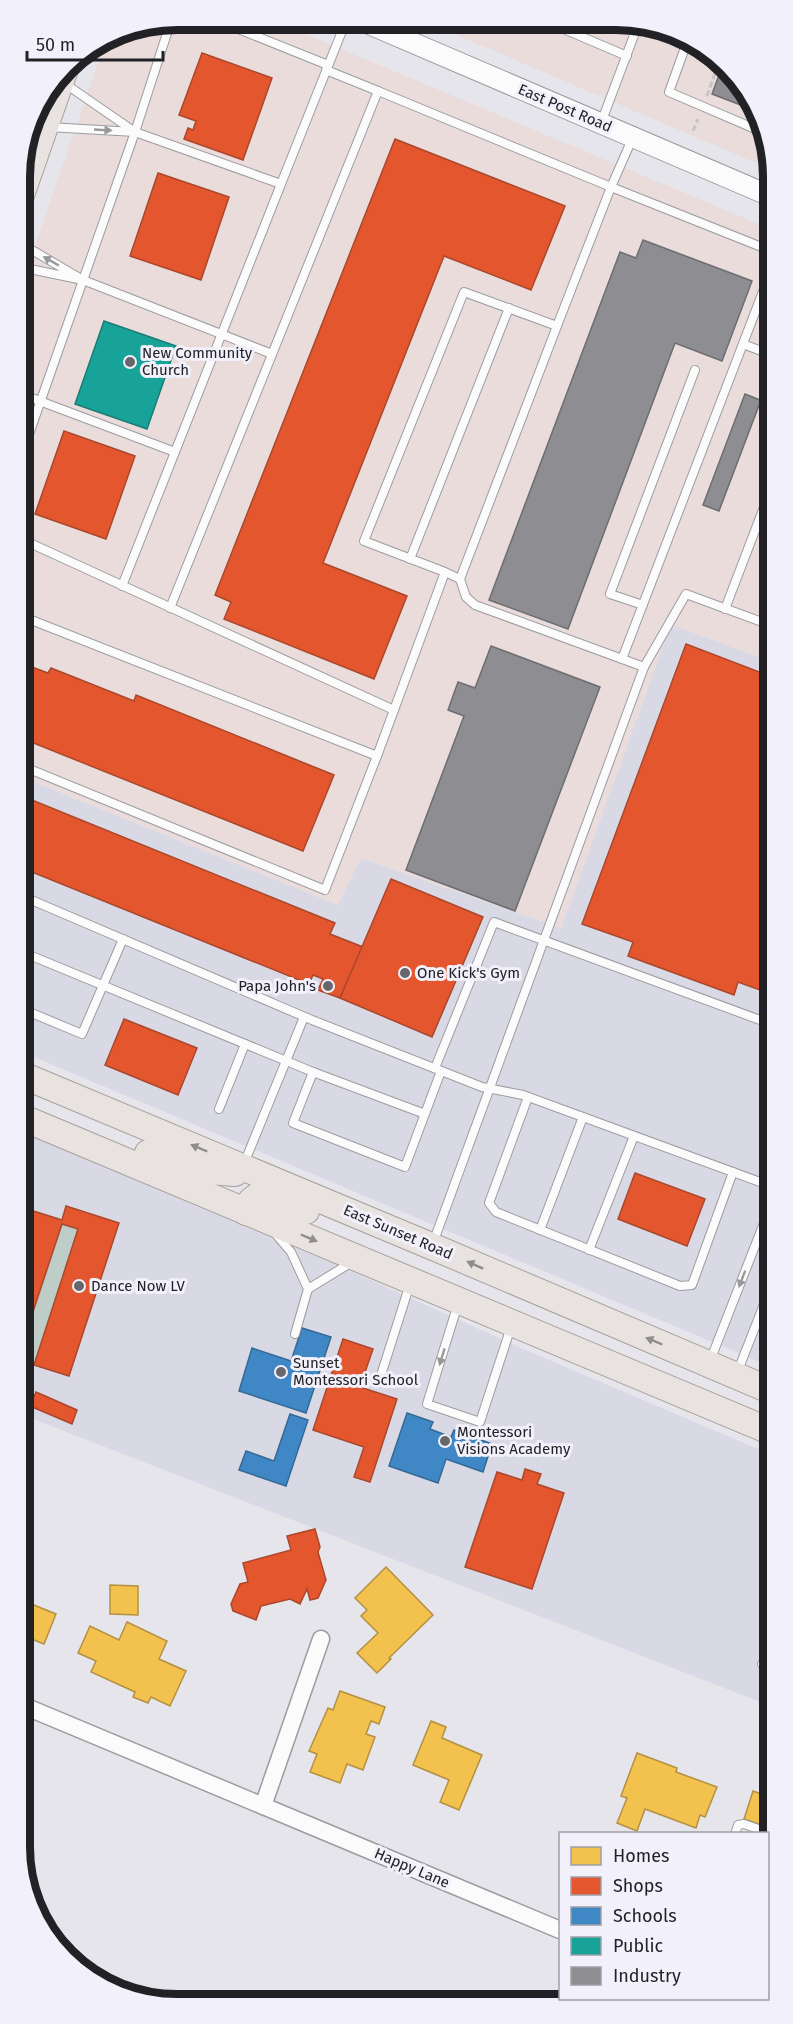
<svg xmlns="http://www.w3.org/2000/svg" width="793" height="2024" font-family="'Fira Sans',sans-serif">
<rect width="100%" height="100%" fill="#e5e5eb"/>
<!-- built -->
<g fill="#d9d9e5">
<polygon points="671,624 770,661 772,1330 760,1362 22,1052 22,777 338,905 360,858 561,928"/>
<polygon points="23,1129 277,1238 528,1351 772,1455 773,1707 23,1415"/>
</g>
<!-- industrial -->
<g fill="#e9dcda">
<polygon points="177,20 272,20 768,228 770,661 671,625 561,928 361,858 338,905 22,777 20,289 107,37 117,31"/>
<polygon points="424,21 647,22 720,59 768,136 768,168"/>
</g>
<!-- green -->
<polygon fill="#bfcdc8" points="62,1224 78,1229 34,1365 23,1360 23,1342"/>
<!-- homes -->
<g fill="#f2c14e" stroke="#b49142" stroke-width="1.5">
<polygon points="386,1567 433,1615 389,1658 391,1659 377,1673 357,1653 378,1633 361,1616 367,1610 355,1598"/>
<polygon points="110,1585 138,1586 138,1615 110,1614"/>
<polygon points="24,1601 56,1614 44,1644 24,1636"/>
<polygon points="127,1622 167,1641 159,1659 186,1671 170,1706 151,1697 148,1703 133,1697 135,1692 91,1672 96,1661 78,1653 90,1626 119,1640"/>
<polygon points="340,1691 385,1707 379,1724 371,1721 366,1734 375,1737 363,1770 347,1764 340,1783 310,1772 317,1754 309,1751 328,1708 333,1710"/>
<polygon points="431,1721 446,1727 442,1738 482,1755 459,1810 440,1802 449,1780 413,1765"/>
<polygon points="637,1753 677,1768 676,1772 717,1787 705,1817 700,1815 696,1828 645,1809 637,1831 617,1823 627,1798 621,1796"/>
<polygon points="753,1791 773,1798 773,1829 744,1819"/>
</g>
<!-- shops -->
<g fill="#e4572e" stroke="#aa472c" stroke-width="1.5">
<polygon points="202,53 272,78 243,160 184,139 188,128 193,130 196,121 179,115"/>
<polygon points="395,139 565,206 531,290 444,256 323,563 407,596 374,679 224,619 231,602 215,595"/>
<polygon points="158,173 229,197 201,280 130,256"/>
<polygon points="64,431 135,456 106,539 35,514"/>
<polygon points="686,644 770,676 771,994 738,982 734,995 628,956 633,942 582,924"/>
<polygon points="21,663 48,673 51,668 134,701 136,695 334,775 303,851 21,738"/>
<polygon points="22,796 335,923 330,934 363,947 340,998 318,990 323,979 313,975 309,984 22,868"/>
<polygon points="391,879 483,917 432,1037 340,998"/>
<polygon points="124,1019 197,1048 178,1095 105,1065"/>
<polygon points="635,1173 705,1199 687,1246 618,1219"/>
<polygon points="66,1206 119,1223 69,1376 34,1365 78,1229 62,1224 23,1342 23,1221 27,1209 62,1220"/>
<polygon points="343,1339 373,1349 360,1387 397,1399 370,1482 354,1477 364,1447 313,1430"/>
<polygon points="36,1392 77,1410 72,1424 30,1406"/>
<polygon points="525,1469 541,1474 537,1484 564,1493 532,1589 465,1567 497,1472 522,1480"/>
<polygon points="315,1529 320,1547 318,1552 326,1580 318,1598 310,1600 307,1589 300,1604 290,1599 261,1606 256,1620 233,1611 231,1604 240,1584 248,1582 243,1563 291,1550 287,1536"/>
<polygon points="772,1613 773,1639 763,1635"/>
</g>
<!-- schools -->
<g fill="#3f88c5" stroke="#366995" stroke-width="1.5">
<polygon points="302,1328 331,1337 306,1413 239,1391 252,1348 291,1361"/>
<polygon points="407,1413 433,1422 430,1429 451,1437 454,1430 492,1444 483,1472 446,1459 438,1483 389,1466"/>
<polygon points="290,1414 308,1420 286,1486 239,1470 246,1451 274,1461"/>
</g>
<!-- public -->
<polygon fill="#17a398" stroke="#1a7c76" stroke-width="1.5" points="104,321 176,346 147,429 75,404"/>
<!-- industry -->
<g fill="#8d8d92" stroke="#6d6d72" stroke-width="1.5">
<polygon points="723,64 751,109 712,94"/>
<polygon points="643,240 752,281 722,361 675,343 568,629 489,600 620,252 636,258"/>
<polygon points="767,380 769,403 761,400 719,511 703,505 745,394 760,400"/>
<polygon points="491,646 600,687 515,911 406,870 464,716 448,710 458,682 475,688"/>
</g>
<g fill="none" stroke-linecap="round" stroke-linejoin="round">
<defs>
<g id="service">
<polyline points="216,20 328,65"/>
<polyline points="547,22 627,56"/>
<polyline points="687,42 669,92 767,134"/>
<polyline points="378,91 611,187 557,326"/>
<polyline points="601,123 639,22"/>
<polyline points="48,127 135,132 64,83"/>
<polyline points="135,132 281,184 346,21"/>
<polyline points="633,137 611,187 769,250"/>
<polyline points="20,243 83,280 20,267"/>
<polyline points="83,280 272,354"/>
<polyline points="743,344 769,354"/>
<polyline points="21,394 175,452"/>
<polyline points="21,457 135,132 171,21"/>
<polyline points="21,539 394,710 377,756"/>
<polyline points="410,559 509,308"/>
<polyline points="122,586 281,184"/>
<polyline points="643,605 610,594 695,370"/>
<polyline points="170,608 378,91 326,70"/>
<polyline points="725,609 769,494"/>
<polyline points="21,616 377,756 325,890 22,766"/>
<polyline points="622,659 769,276"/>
<polyline points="644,667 686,594 770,625"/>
<polyline points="394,710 445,572 364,541 464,292 557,326 460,579 445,572"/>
<polyline points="22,896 312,1020 482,1087 523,1095 771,1186"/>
<polyline points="22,952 313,1072"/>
<polyline points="22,1009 82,1034 123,939"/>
<polyline points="435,1068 494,922 771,1024"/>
<polyline points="528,1097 489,1203 496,1212 680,1286 692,1285 733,1172"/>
<polyline points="219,1109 245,1044"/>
<polyline points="425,1114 313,1072 293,1123 405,1167 441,1071"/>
<polyline points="243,1166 304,1017"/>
<polyline points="540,1230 583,1117"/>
<polyline points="274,1232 291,1252 308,1289 352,1262"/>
<polyline points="433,1243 644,667 475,605 466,597 460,579"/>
<polyline points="589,1250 634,1136"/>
<polyline points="458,1304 427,1404 480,1422 511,1327"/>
<polyline points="295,1334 308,1289"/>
<polyline points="710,1361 771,1205"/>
<polyline points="382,1372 410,1284"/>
<polyline points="737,1373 772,1284"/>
<polyline points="762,1664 773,1669"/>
<polyline points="735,1834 738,1825 744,1824 773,1834"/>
</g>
<g id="minor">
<polyline points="24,1706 560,1930"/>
<polyline points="263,1806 321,1639"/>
</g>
<polyline id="tertiary" points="362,21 768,195"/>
<g id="primary">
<polyline points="20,198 65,69"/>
<polyline points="22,1075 431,1246 772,1391"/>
<polyline points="23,1118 772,1432"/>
<polyline points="148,1153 195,1170 235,1173 241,1168"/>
<polyline points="246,1212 251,1201 256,1197 276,1199 306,1211"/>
</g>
</defs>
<!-- service casing -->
<use href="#service" stroke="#9c9ca0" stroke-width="10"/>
<!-- minor casing -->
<use href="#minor" stroke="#9c9ca0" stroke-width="19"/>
<!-- tertiary casing -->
<use href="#tertiary" stroke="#9c9ca0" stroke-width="22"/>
<!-- primary casing -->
<use href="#primary" stroke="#a89f9a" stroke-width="28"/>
<!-- path -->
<g stroke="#c5c5c6" stroke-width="3" stroke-dasharray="6 3" stroke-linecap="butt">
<polyline points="707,96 720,59"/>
<polyline points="693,131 698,119"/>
</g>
<!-- service -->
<use href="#service" stroke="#fbfbfc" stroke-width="8"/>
<!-- minor -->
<use href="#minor" stroke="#fbfbfc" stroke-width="16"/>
<!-- tertiary -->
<use href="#tertiary" stroke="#fbfbfc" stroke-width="20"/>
<!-- primary -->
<use href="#primary" stroke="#e8e3e0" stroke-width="26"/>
</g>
<!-- one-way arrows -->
<defs><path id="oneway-solid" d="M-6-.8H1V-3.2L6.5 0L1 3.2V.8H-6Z" transform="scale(1.5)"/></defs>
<g fill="#99999c">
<use href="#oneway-solid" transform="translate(103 130) rotate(3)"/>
<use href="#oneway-solid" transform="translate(51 261) rotate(-150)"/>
<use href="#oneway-solid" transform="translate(742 1279) rotate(111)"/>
<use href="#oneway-solid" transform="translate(442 1357) rotate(107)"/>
</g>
<g fill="#8f8c8c">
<use href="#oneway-solid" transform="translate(199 1148) rotate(-157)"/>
<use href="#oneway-solid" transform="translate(309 1238) rotate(23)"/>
<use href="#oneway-solid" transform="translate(475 1265) rotate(-156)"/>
<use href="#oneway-solid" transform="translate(654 1341) rotate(-157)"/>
</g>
<!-- markers -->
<g fill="#66666b" stroke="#f1f0fb" stroke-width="2">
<circle cx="130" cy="362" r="6"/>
<circle cx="405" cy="973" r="6"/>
<circle cx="328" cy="986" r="6"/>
<circle cx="79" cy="1286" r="6"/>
<circle cx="281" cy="1372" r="6"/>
<circle cx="445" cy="1441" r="6"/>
</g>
<g text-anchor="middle" stroke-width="6" stroke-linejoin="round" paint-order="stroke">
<!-- street labels -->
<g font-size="15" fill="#222226" stroke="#f1f0fb">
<text transform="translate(565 108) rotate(23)" y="5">East Post Road</text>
<text transform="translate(398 1232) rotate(23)" y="5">East Sunset Road</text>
<text transform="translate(412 1868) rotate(23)" y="5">Happy Lane</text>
</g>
<!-- poi labels -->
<g font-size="15" fill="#222226" stroke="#f1f0fb" text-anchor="start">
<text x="142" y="358">New Community<tspan x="142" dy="17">Church</tspan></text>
<text x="417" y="978">One Kick's Gym</text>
<text x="316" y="991" text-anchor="end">Papa John's</text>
<text x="91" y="1291">Dance Now LV</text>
<text x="293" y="1368">Sunset<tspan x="293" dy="17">Montessori School</tspan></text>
<text x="457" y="1437">Montessori<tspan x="457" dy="17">Visions Academy</tspan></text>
</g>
</g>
<!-- crop -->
<path d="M0 0H793V2024H0ZM177 30H616A147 147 0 0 1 763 177V1847A147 147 0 0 1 616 1994H177A147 147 0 0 1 30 1847V177A147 147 0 0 1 177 30Z" fill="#f1f0fb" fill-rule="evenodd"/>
<path fill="none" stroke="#222226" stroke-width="8" d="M177 30H616A147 147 0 0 1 763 177V1847A147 147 0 0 1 616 1994H177A147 147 0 0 1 30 1847V177A147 147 0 0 1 177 30Z"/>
<!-- legend -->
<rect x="559" y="1832" width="210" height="168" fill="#f1f0fb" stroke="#9e9ea6" stroke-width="1.5"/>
<rect x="571" y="1847" width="30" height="18" fill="#f2c14e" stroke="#9e9ea6" stroke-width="1.5"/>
<text x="613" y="1862" font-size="18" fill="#222226">Homes</text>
<rect x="571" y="1877" width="30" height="18" fill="#e4572e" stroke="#9e9ea6" stroke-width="1.5"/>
<text x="613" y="1892" font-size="18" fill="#222226">Shops</text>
<rect x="571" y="1907" width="30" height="18" fill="#3f88c5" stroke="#9e9ea6" stroke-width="1.5"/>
<text x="613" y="1922" font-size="18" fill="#222226">Schools</text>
<rect x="571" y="1937" width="30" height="18" fill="#17a398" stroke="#9e9ea6" stroke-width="1.5"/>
<text x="613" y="1952" font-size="18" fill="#222226">Public</text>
<rect x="571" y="1967" width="30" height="18" fill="#8d8d92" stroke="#9e9ea6" stroke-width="1.5"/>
<text x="613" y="1982" font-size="18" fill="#222226">Industry</text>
<!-- scale -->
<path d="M27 51v9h136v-9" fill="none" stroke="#222226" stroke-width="3"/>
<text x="36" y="51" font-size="18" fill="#222226" stroke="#f1f0fb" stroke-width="4.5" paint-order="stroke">50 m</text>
</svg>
